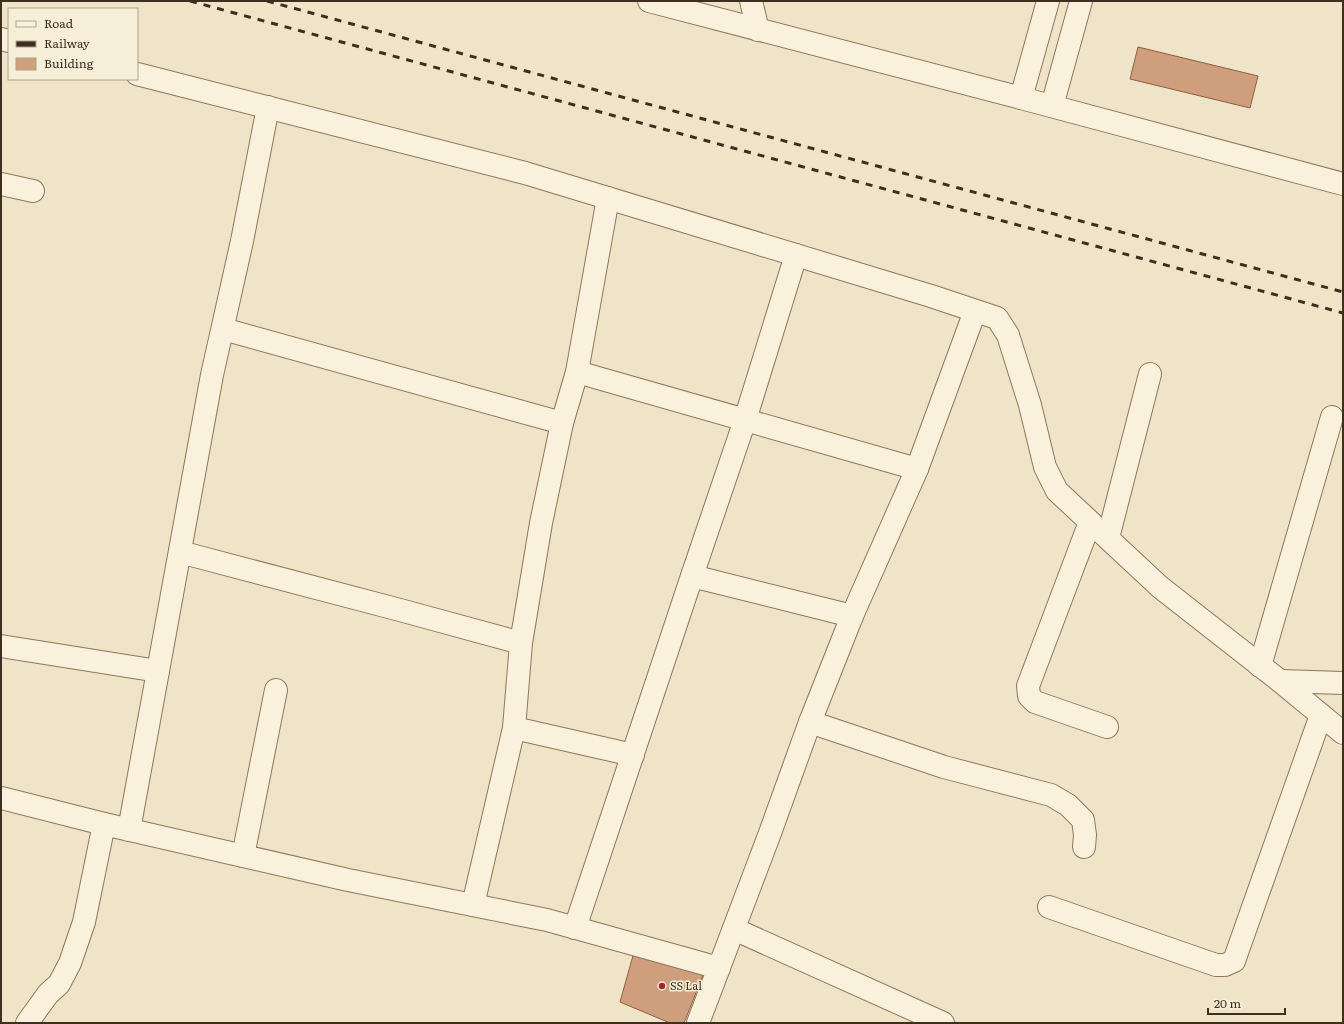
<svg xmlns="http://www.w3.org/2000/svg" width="1344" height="1024" font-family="Literata,serif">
<rect width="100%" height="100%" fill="#f0e4c8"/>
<!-- building -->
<g fill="#cf9f7d" stroke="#8d5f41">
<polygon points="1138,47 1258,76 1250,108 1130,79"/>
<polygon points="634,952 705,970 684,1023 670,1023 620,1002"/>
</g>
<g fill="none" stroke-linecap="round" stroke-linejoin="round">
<defs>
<g id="minor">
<polyline points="649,1 1021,98 1343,184"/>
<polyline points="751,1 758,30"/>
<polyline points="1,39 9,41"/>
<polyline points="137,74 525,173 931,296 997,318 1008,335 1030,405 1045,467 1057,491 1160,587 1280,681 1343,733"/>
<polyline points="1021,98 1048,1"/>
<polyline points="1052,106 1081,1"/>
<polyline points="1,184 33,191"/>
<polyline points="796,255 745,420 692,576 852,616"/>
<polyline points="223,329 562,423"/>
<polyline points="577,372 917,469"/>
<polyline points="1090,522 1028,686 1029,696 1035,702 1107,727"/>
<polyline points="1108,538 1150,374"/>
<polyline points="180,552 400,610 521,643"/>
<polyline points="1,646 158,671"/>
<polyline points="1260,666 1332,417"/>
<polyline points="1280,681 1343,683"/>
<polyline points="810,722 944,767 1051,795 1068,805 1083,820 1085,835 1084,847"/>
<polyline points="514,728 633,755"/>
<polyline points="1,798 104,824 348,880 547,920 719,968"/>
<polyline points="129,830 212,375 242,241 268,107"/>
<polyline points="243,856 276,690"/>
<polyline points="473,905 514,728 521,643 541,523 562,423 577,372 608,198"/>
<polyline points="1049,907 1216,965 1225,965 1234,961 1321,715"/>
<polyline points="575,928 692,576"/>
<polyline points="734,929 943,1023"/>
<polyline points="27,1023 48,994 59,984 70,963 84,922 104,824"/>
<polyline points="698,1023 770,833 810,722 852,616 917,469 975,311"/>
</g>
</defs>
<!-- minor casing -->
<use href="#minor" stroke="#8d765c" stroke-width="24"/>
<!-- minor -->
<use href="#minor" stroke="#faf1dc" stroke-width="22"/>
<!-- rail -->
<g stroke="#3d2e20" stroke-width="3" stroke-dasharray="7 7" stroke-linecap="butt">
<polyline points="190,1 1343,313"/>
<polyline points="267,1 1343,292"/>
</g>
</g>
<!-- markers -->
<circle fill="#9e2a2b" stroke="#f7eed8" stroke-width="1.5" cx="662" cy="986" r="4"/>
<g text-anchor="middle" stroke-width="3" stroke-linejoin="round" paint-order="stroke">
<!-- poi labels -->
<g font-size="11" fill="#3d2e20" stroke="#f7eed8" text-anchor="start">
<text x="670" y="990">SS Lal</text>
</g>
</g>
<!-- border -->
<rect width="1344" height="1024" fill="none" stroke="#3d2e20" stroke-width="4"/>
<!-- legend -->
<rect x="8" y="8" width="130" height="72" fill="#f7eed8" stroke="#ada18e"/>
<rect x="16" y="21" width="20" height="6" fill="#faf1dc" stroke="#ada18e"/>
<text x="44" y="28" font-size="12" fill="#3d2e20">Road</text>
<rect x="16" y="41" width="20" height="6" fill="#3d2e20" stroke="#ada18e"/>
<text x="44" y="48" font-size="12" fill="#3d2e20">Railway</text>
<rect x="16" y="58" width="20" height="12" fill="#cf9f7d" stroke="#ada18e"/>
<text x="44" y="68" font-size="12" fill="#3d2e20">Building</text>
<!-- scale -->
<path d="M1208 1008v6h77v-6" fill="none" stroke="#3d2e20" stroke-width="2"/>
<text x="1214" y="1008" font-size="12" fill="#3d2e20" stroke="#f7eed8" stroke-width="3" paint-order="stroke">20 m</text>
</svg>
